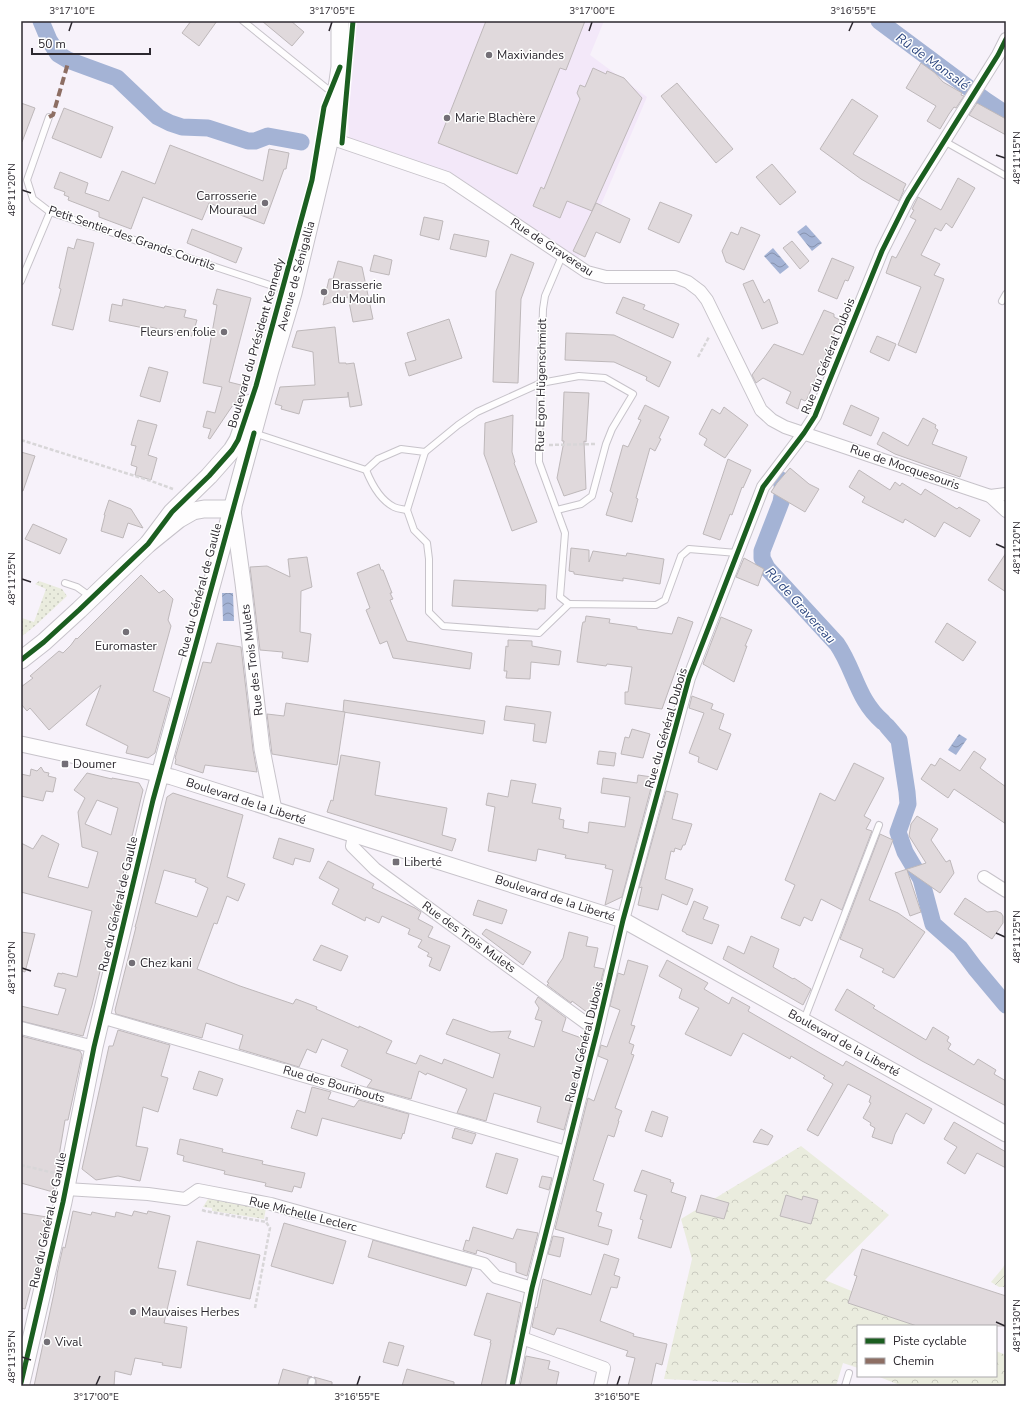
<svg xmlns="http://www.w3.org/2000/svg" width="1027" height="1407" font-family="'Nunito Sans',sans-serif">
<defs>
<pattern id="grass-dots" width="8" height="8" patternUnits="userSpaceOnUse"><rect width="8" height="8" fill="#eaecde"/><path d="M2 2h.1M6 6h.1" fill="none" stroke="#c9cabf" stroke-width="1.8" stroke-linecap="round"/></pattern>
<pattern id="forest-crowns" width="20" height="18" patternUnits="userSpaceOnUse"><rect width="20" height="18" fill="#eaecde"/><path d="M2 6a3 3 0 1 1 6 0M12 15a3 3 0 1 1 6 0" fill="none" stroke="#c9cabf"/></pattern>
<pattern id="garden-furrows" width="10" height="10" patternUnits="userSpaceOnUse"><rect width="10" height="10" fill="#eaecde"/><path d="M-1 1l2-2M0 10L10 0M9 11l2-2" fill="none" stroke="#c9cabf"/></pattern>
<pattern id="water-waves" width="16" height="10" patternUnits="userSpaceOnUse"><rect width="16" height="10" fill="#a4b3d5"/><path d="M0 5q4-4 8 0t8 0" fill="none" stroke="#8692ad"/></pattern>
</defs>
<rect width="100%" height="100%" fill="#f7f2fa"/>
<!-- built -->
<polygon fill="#f3e8f9" points="343,21 604,21 590,55 647,97 577,261 454,181 350,148"/>
<!-- grass -->
<g fill="url(#grass-dots)">
<polygon points="39,581 62,589 67,596 36,625 21,637 21,622 22,618 34,622 46,589 35,584"/>
<polygon points="211,1198 266,1208 264,1219 212,1211 212,1208 203,1207 208,1199"/>
</g>
<!-- forest -->
<g fill="url(#forest-crowns)">
<polygon points="801,1146 889,1215 825,1280 936,1326 858,1326 858,1368 843,1363 836,1386 787,1386 786,1385 664,1379 692,1259 681,1219"/>
<polygon points="996,1351 1006,1355 1006,1386 902,1386 877,1376 996,1376"/>
</g>
<!-- garden -->
<polygon fill="url(#garden-furrows)" points="1006,1264 1006,1287 999,1287 991,1282"/>
<!-- water -->
<g fill="url(#water-waves)">
<polygon points="806,225 822,243 812,251 797,232"/>
<polygon points="773,248 789,267 780,274 764,256"/>
<polygon points="222,593 233,593 234,621 223,621"/>
<polygon points="959,734 967,739 956,755 948,750"/>
</g>
<g fill="none" stroke-linecap="round" stroke-linejoin="round">
<!-- canal -->
<g stroke="#a4b3d5" stroke-width="17">
<polyline points="41,21 49,40 58,54 68,60 117,78 158,117 170,123 182,127 208,128 248,141 255,141 268,136 301,142"/>
<polyline points="879,21 985,100 1006,114"/>
<path d="M781,480L783,490L781,502L762,551V558L767,568L837,644C855,670 857,700 883,722"/>
<polyline points="887,726 899,740 907,792 908,804 898,832 905,852 921,879 933,924 960,948 975,968 1006,1005"/>
</g>
</g>
<!-- building -->
<g fill="#e0d9dc" stroke="#beb8ba" fill-rule="evenodd">
<polygon points="191,21 217,21 199,46 182,33"/>
<polygon points="262,21 291,21 304,32 292,46"/>
<polygon points="486,21 585,21 566,70 560,68 517,174 438,143"/>
<polygon points="921,63 935,73 943,82 962,93 961,95 964,96 956,108 954,107 949,114 940,129 927,121 936,106 906,88"/>
<polygon points="593,68 606,74 607,71 624,78 642,98 592,211 567,201 560,218 533,206 541,187 544,189 580,99 577,93 580,85 585,87"/>
<polygon points="677,83 733,149 716,163 661,96"/>
<polygon points="852,99 878,116 853,154 906,184 903,190 904,190 899,201 861,179 820,149"/>
<polygon points="21,103 35,108 22,142 21,142"/>
<polygon points="977,103 1006,119 1006,135 969,115"/>
<polygon points="64,108 113,127 101,158 52,138"/>
<polygon points="170,145 263,181 269,149 289,153 286,169 284,169 264,224 209,203 202,220 143,197 131,229 99,217 99,212 68,200 69,197 64,195 65,192 54,188 60,172 88,183 85,193 109,201 122,171 155,184"/>
<polygon points="772,164 796,192 780,205 756,177"/>
<polygon points="958,178 975,188 952,228 946,223 941,231 935,228 921,255 940,264 934,275 944,279 916,353 898,345 921,287 886,273 892,256 896,258 916,220 910,217 914,210 912,209 918,197 941,210"/>
<polygon points="660,202 692,215 679,243 648,229"/>
<polygon points="596,203 630,219 620,243 596,232 585,257 573,251"/>
<polygon points="424,217 443,221 439,240 420,235"/>
<polygon points="741,227 760,235 744,270 726,262 722,251 731,232 738,235"/>
<polygon points="192,229 242,248 236,263 187,243"/>
<polygon points="454,234 489,241 486,257 450,249"/>
<polygon points="77,239 94,243 73,330 52,325 61,289 59,288 68,247 74,249"/>
<polygon points="792,241 809,261 800,269 783,248"/>
<polygon points="511,254 534,263 521,299 518,383 493,382 496,291"/>
<polygon points="374,255 392,260 389,275 370,271"/>
<polygon points="832,258 854,267 848,281 845,280 837,299 818,291"/>
<polygon points="338,261 362,267 373,319 353,322 348,297 323,305 329,279 333,279"/>
<polygon points="753,280 764,303 769,299 778,323 762,329 743,284"/>
<polygon points="217,289 251,298 229,382 241,385 236,403 235,402 210,439 208,438 211,429 203,427 207,411 215,413 222,387 203,383 217,305 213,304"/>
<polygon points="623,297 645,305 643,309 679,324 673,338 616,313"/>
<polygon points="123,299 164,308 165,306 186,310 184,317 197,320 192,336 150,327 149,329 109,321 112,304 122,306"/>
<polygon points="824,310 834,314 834,317 840,320 807,399 805,401 801,399 798,409 786,403 791,392 763,378 756,383 752,375 774,344 803,355"/>
<polygon points="449,319 462,358 409,376 405,363 416,360 407,333"/>
<polygon points="335,327 339,363 346,363 346,364 354,363 362,405 350,407 348,392 348,397 303,400 299,414 281,409 282,406 275,404 280,387 315,385 313,352 292,347 297,331"/>
<polygon points="566,333 614,335 671,362 659,387 646,380 647,377 614,362 565,360"/>
<polygon points="877,336 896,344 889,361 870,352"/>
<polygon points="149,367 168,372 160,402 140,396"/>
<polygon points="564,392 589,393 586,442 584,441 586,489 564,496 557,478 564,441 562,441"/>
<polygon points="645,405 669,417 659,438 661,439 655,451 650,448 636,498 638,499 632,522 606,515 613,493 610,491 623,445 628,447 641,420 638,419"/>
<polygon points="851,405 879,418 871,436 843,424"/>
<polygon points="724,407 748,425 725,458 704,445 707,439 699,434 712,409 720,414"/>
<polygon points="513,415 512,452 515,462 514,463 537,522 512,531 484,454 485,423"/>
<polygon points="923,418 936,425 935,428 938,430 932,444 967,457 960,477 895,454 877,444 883,432 908,446"/>
<polygon points="138,420 157,425 148,455 157,458 151,480 135,475 137,467 131,465 136,446 131,445"/>
<polygon points="21,452 35,456 23,491 21,491"/>
<polygon points="728,459 751,470 743,488 742,487 732,515 730,514 720,540 703,534"/>
<polygon points="790,468 809,484 819,489 805,512 771,492 777,483"/>
<polygon points="859,470 890,490 895,482 900,486 902,483 921,495 925,489 957,509 959,507 980,520 970,537 944,522 935,537 905,519 903,523 862,502 865,497 849,487"/>
<polygon points="109,500 131,509 143,528 128,523 123,538 101,531 105,515 104,515"/>
<polygon points="33,524 67,539 60,554 25,539"/>
<polygon points="571,548 589,550 589,562 593,551 626,556 627,553 664,559 660,584 623,578 623,581 574,574 574,572 569,571"/>
<polygon points="1006,553 1006,592 988,580"/>
<polygon points="307,557 312,587 301,591 300,632 311,634 308,662 282,658 283,652 260,650 250,567 267,566 290,577 288,559"/>
<polygon points="744,558 764,569 758,586 736,577"/>
<polygon points="379,564 381,570 383,570 392,593 390,593 393,599 390,600 407,641 472,653 470,669 393,658 387,641 380,644 366,610 370,608 357,573"/>
<polygon points="141,575 159,593 164,590 173,599 168,620 171,626 153,691 170,698 155,753 148,758 126,753 128,746 86,725 101,685 49,730 30,708 27,711 21,704 21,687 33,678 30,676 59,651 63,653 71,645 76,638 77,639"/>
<polygon points="454,580 546,585 545,609 538,609 538,611 452,606"/>
<polygon points="586,616 610,619 609,623 637,627 637,629 672,634 678,617 693,622 662,709 625,704 625,692 628,692 632,667 607,664 606,666 577,662 582,626 583,622 585,622"/>
<polygon points="721,617 752,630 745,646 747,646 734,682 703,664"/>
<polygon points="947,623 976,642 963,661 935,642"/>
<polygon points="508,640 532,641 532,646 561,651 559,665 531,662 530,679 506,678 507,671 504,671 506,646 508,647"/>
<polygon points="217,643 241,647 253,750 257,772 205,765 203,773 175,764 176,759 175,758 203,662 211,663"/>
<polygon points="692,696 713,704 711,709 724,714 719,729 731,734 717,770 698,762 699,757 689,753 704,713 689,708"/>
<polygon points="344,700 485,721 483,734 343,712"/>
<polygon points="286,703 345,712 337,765 272,754 267,714 284,716"/>
<polygon points="506,706 551,712 546,743 533,741 535,724 504,720"/>
<polygon points="632,729 650,734 643,758 621,754 625,737 629,738"/>
<polygon points="599,751 616,753 614,766 597,764"/>
<polygon points="974,751 986,759 980,768 1006,787 1006,824 954,789 948,798 921,779 931,764 935,766 940,758 960,771"/>
<polygon points="341,755 380,762 375,795 447,808 442,835 456,839 452,851 327,812 331,800 333,801"/>
<polygon points="854,763 884,778 864,816 871,820 866,829 872,831 842,910 821,899 812,921 804,917 800,926 781,918 795,885 785,880 820,793 835,801"/>
<polygon points="41,767 44,772 49,773 48,776 56,778 53,792 46,791 43,801 21,796 21,774 30,776 31,769 37,771"/>
<path d="M87,773L112,779V778L139,783L143,790L92,1005L83,1036L21,1021V1006L58,1015L66,989L54,986L58,973L62,974V973L77,977L92,911L21,892V843L33,849L42,835L59,844L48,877L88,888L98,852L82,847L78,812L85,798L74,790ZM97,800L118,808L111,835L85,824Z"/>
<polygon points="638,775 652,777 650,787 651,788 622,897 605,905 613,870 605,868 606,865 565,858 566,855 538,849 536,861 488,851 495,807 486,805 488,793 508,797 511,780 536,784 532,803 561,808 559,819 564,820 563,828 588,833 589,822 625,827 630,797 601,793 603,778 637,783"/>
<polygon points="666,791 678,794 672,819 692,824 685,845 683,845 681,850 675,848 674,852 671,851 665,879 693,889 687,905 662,894 658,910 638,905 642,887 639,888"/>
<path d="M173,793L243,815L227,877L245,884L238,901L227,896L217,924L214,923L197,969L240,986L293,1004L296,999L317,1007L316,1009L359,1028V1026L392,1041L386,1053L416,1064L420,1055L442,1064L444,1059L493,1078L500,1054L446,1034L453,1019L491,1032L511,1031L508,1038L534,1047L542,1021L535,1019L539,1008L535,1002L538,997L566,1018L562,1031L587,1040L572,1092L574,1093L564,1130L537,1122L541,1107L494,1093L486,1121L457,1113L467,1089L427,1073L426,1075L419,1071L411,1099L367,1087L372,1080L341,1066L348,1050L322,1039L316,1053L307,1049L299,1067L239,1049L243,1035L206,1023L202,1038L116,1014L115,1010L136,927H135L137,920L167,797ZM164,870L196,879L195,882L208,888L197,917L155,903Z"/>
<polygon points="917,816 938,829 931,840 946,862 950,860 954,873 940,893 907,870 921,912 910,916 895,873 926,863 909,836 911,824"/>
<polygon points="880,834 893,840 869,900 898,913 925,932 894,978 882,972 884,969 860,957 863,949 840,939"/>
<polygon points="279,838 314,849 310,862 295,858 293,865 273,858"/>
<polygon points="328,861 374,884 372,888 415,908 421,912 418,919 433,927 428,937 450,946 440,971 429,966 432,958 427,956 429,953 418,947 422,940 408,934 410,929 382,916 379,923 366,917 365,921 332,904 339,889 319,878"/>
<polygon points="965,898 987,912 996,911 1001,913 1003,916 1003,923 992,939 954,914"/>
<polygon points="478,900 507,910 502,924 473,915"/>
<polygon points="694,901 708,907 703,919 719,925 712,944 686,934 686,933 682,931"/>
<polygon points="486,929 531,952 523,965 482,934"/>
<polygon points="21,932 35,934 25,972 21,971"/>
<polygon points="569,932 588,937 586,946 598,948 594,967 604,969 592,1016 572,1001 571,1003 547,985 549,983 547,982 563,958"/>
<polygon points="751,936 779,949 773,967 793,979 794,978 811,989 803,1005 723,959 728,946 744,954"/>
<polygon points="321,945 348,956 341,971 313,960"/>
<polygon points="628,960 648,966 631,1025 635,1026 629,1043 634,1045 631,1054 634,1055 615,1108 622,1111 618,1121 619,1121 614,1137 608,1135 593,1180 604,1184 596,1211 602,1213 598,1226 612,1230 608,1245 555,1229 588,1098 594,1101 608,1060 598,1056 601,1045 607,1047 620,1010 610,1006 618,973 624,975"/>
<polygon points="667,960 708,983 704,989 729,1004 732,997 750,1007 748,1011 820,1053 843,1066 846,1061 932,1109 924,1124 906,1113 895,1134 892,1144 872,1137 875,1128 870,1125 871,1123 863,1118 871,1103 869,1102 871,1096 848,1084 818,1136 807,1130 833,1084 823,1078 825,1076 791,1056 790,1059 743,1033 731,1056 685,1034 699,1008 679,998 682,989 659,976"/>
<polygon points="847,989 875,1006 873,1008 926,1040 933,1027 949,1037 947,1041 951,1044 948,1049 974,1065 978,1059 996,1070 994,1074 1006,1081 1006,1106 922,1061 835,1010"/>
<polygon points="118,1030 170,1045 161,1076 168,1078 158,1112 143,1107 136,1146 148,1148 140,1181 118,1176 96,1180 82,1169 109,1046 113,1046"/>
<polygon points="21,1036 80,1051 82,1055 68,1120 65,1120 53,1192 21,1183"/>
<polygon points="199,1071 223,1079 217,1096 193,1089"/>
<polygon points="312,1087 331,1092 328,1099 354,1107 359,1100 409,1114 404,1134 403,1133 401,1139 322,1118 317,1136 291,1128 297,1110 305,1113"/>
<polygon points="652,1111 668,1117 662,1137 645,1131"/>
<polygon points="954,1122 1006,1152 1006,1168 977,1153 965,1174 947,1163 957,1147 944,1139"/>
<polygon points="455,1128 476,1134 472,1144 452,1138"/>
<polygon points="761,1129 773,1136 768,1145 753,1142"/>
<polygon points="180,1139 223,1149 222,1152 263,1161 262,1164 305,1173 301,1188 294,1186 292,1192 265,1186 266,1183 224,1174 225,1171 183,1161 184,1156 177,1154"/>
<polygon points="496,1153 518,1159 507,1194 486,1187"/>
<polygon points="642,1170 671,1180 670,1182 674,1183 671,1192 686,1197 671,1248 638,1238 643,1220 640,1219 647,1195 634,1191"/>
<polygon points="542,1176 552,1178 549,1190 539,1187"/>
<polygon points="701,1195 729,1203 724,1219 696,1212"/>
<polygon points="786,1195 802,1200 803,1196 818,1200 811,1224 780,1216"/>
<polygon points="73,1211 91,1215 92,1212 115,1217 116,1212 132,1216 134,1211 147,1214 148,1211 170,1216 158,1268 176,1271 164,1323 187,1327 181,1368 162,1365 163,1363 135,1358 131,1375 115,1371 114,1386 34,1386 54,1293 57,1276 57,1274 63,1247 65,1248"/>
<polygon points="21,1213 47,1217 42,1239 44,1240 37,1269 36,1268 25,1309 21,1308"/>
<polygon points="284,1223 346,1241 333,1284 271,1266"/>
<polygon points="473,1227 513,1239 517,1229 538,1233 527,1276 516,1272 516,1263 477,1250 476,1254 463,1250 466,1240 469,1241"/>
<polygon points="553,1236 564,1238 560,1257 548,1254"/>
<polygon points="373,1240 472,1268 466,1286 368,1257"/>
<polygon points="197,1241 260,1255 250,1299 187,1285"/>
<polygon points="862,1249 1006,1296 1006,1326 917,1326 848,1303 857,1276 854,1275"/>
<polygon points="604,1254 619,1259 614,1275 620,1277 617,1288 611,1287 600,1321 634,1334 633,1336 667,1344 662,1365 656,1363 651,1386 628,1386 635,1358 626,1356 628,1351 563,1329 557,1328 554,1335 532,1327 536,1307 537,1308 543,1279 591,1295"/>
<polygon points="487,1293 521,1303 505,1386 481,1386 491,1343 490,1343 491,1340 474,1335"/>
<polygon points="389,1342 404,1346 398,1366 383,1362"/>
<polygon points="526,1356 550,1361 548,1369 559,1372 556,1386 520,1386"/>
<polygon points="283,1369 294,1372 312,1377 308,1378 307,1386 278,1386"/>
<polygon points="407,1369 454,1382 454,1386 402,1386"/>
<polygon points="314,1377 332,1382 332,1386 316,1386 316,1380"/>
</g>
<g fill="none" stroke-linecap="round" stroke-linejoin="round">
<defs>
<g id="service">
<polyline points="243,21 335,95"/>
<polyline points="49,117 27,180 33,199 50,212 291,292"/>
<polyline points="944,141 1006,176"/>
<polyline points="562,256 545,296 543,309 539,445 539,462 565,533 560,597 569,604"/>
<polyline points="21,281 50,212"/>
<polyline points="1002,301 1006,294"/>
<polyline points="254,433 366,470"/>
<polyline points="425,452 458,425 477,412 541,383 579,376 605,378 633,394 612,429 606,444 592,496 581,504 557,510"/>
<polyline points="366,470 378,459 401,449 425,452 407,510 414,530 427,543 429,559 429,612 443,626 539,633 569,604 656,605 665,600 681,556 689,549 737,553"/>
<path d="M366,470C372,485 380,500 394,507C398,509 403,509 407,510"/>
<polyline points="65,583 77,587 91,597"/>
<polyline points="804,1020 879,825"/>
<polyline points="311,1386 312,1381"/>
<polyline points="845,1386 849,1373"/>
</g>
<g id="minor">
<polyline points="330,138 447,178 587,272 606,277 675,277 688,282 700,291 707,300 761,410 772,420 785,427 990,496 1006,494"/>
<polyline points="990,496 1006,511"/>
<polyline points="354,835 352,846 375,869 597,1031"/>
<polyline points="984,877 1006,891"/>
<polyline points="101,1017 566,1152"/>
<polyline points="21,1028 94,1047"/>
<polyline points="66,1189 148,1194 185,1199 198,1190 271,1204 484,1264 496,1277 532,1288"/>
<polyline points="522,1338 604,1368 600,1386"/>
<polyline points="512,1386 532,1288 597,1031 623,920 689,678 763,487 804,433 815,416 882,251 908,199 998,55 1006,39"/>
</g>
<g id="tertiary">
<polyline points="233,510 243,583 262,749 274,810"/>
<polyline points="21,744 172,777 623,920 1006,1134"/>
</g>
<g id="secondary">
<polyline points="148,544 172,512 209,476 232,450 238,440 251,403"/>
<polyline points="21,660 44,642 79,610 148,544 179,519 193,511 204,509 233,509"/>
<polyline points="21,1383 63,1202 94,1047 153,800 270,370 293,293 330,138 340,67 340,21"/>
</g>
</defs>
<!-- service casing -->
<use href="#service" stroke="#c7c3ca" stroke-width="8"/>
<!-- minor casing -->
<use href="#minor" stroke="#c7c3ca" stroke-width="14"/>
<!-- tertiary casing -->
<use href="#tertiary" stroke="#c7c3ca" stroke-width="17"/>
<!-- secondary casing -->
<use href="#secondary" stroke="#c7c3ca" stroke-width="19"/>
<!-- path -->
<g stroke="#d8d6d8" stroke-width="2.5" stroke-dasharray="4 2" stroke-linecap="butt">
<polyline points="698,357 709,337"/>
<polyline points="21,440 151,481 173,489"/>
<polyline points="549,445 596,444"/>
<polyline points="21,1165 54,1173"/>
<polyline points="202,1210 205,1211 266,1222"/>
<polyline points="255,1308 270,1228 266,1222 267,1217"/>
</g>
<!-- service -->
<use href="#service" stroke="#fefdfe" stroke-width="6"/>
<!-- minor -->
<use href="#minor" stroke="#fefdfe" stroke-width="12"/>
<!-- tertiary -->
<use href="#tertiary" stroke="#fefdfe" stroke-width="15"/>
<!-- secondary -->
<use href="#secondary" stroke="#fefdfe" stroke-width="17"/>
<!-- quiet -->
<polyline stroke="#8d6e63" stroke-width="4" stroke-dasharray="8 4" stroke-linecap="butt" points="49,117 53,115 68,63"/>
<defs>
<g id="cycleway">
<polyline points="342,143 353,21"/>
<polyline points="21,660 44,642 79,610 148,544 172,512 209,476 232,450 238,440 256,386 312,180 324,107 340,67"/>
<polyline points="21,1383 63,1202 94,1047 153,800 254,433"/>
<polyline points="512,1386 532,1288 597,1031 623,920 689,678 763,487 804,433 815,416 882,251 908,199 998,55 1006,39"/>
</g>
</defs>
<!-- cycleway casing -->
<use href="#cycleway" stroke="#fff" stroke-width="8"/>
<!-- cycleway -->
<use href="#cycleway" stroke="#1b5e20" stroke-width="5"/>
</g>
<!-- ticks -->
<path fill="none" stroke="#2c282f" stroke-width="1.5" d="M69,31L72,22M329,31L332,22M589,31L592,22M849,31L853,22M996,155L1005,158M22,190L31,193M996,544L1005,548M22,579L31,582M996,933L1005,937M22,968L31,971M996,1322L1005,1326M22,1357L31,1360M96,1385L100,1376M357,1385L360,1376M617,1385L620,1376"/>
<!-- markers -->
<g fill="#736f76" stroke="#fff" stroke-width="1.5">
<circle cx="489" cy="55" r="4"/>
<circle cx="447" cy="118" r="4"/>
<circle cx="265" cy="203" r="4"/>
<circle cx="324" cy="292" r="4"/>
<circle cx="224" cy="332" r="4"/>
<circle cx="126" cy="632" r="4"/>
<rect x="61" y="760" width="8" height="8" rx="2"/>
<rect x="392" y="858" width="8" height="8" rx="2"/>
<circle cx="132" cy="963" r="4"/>
<circle cx="133" cy="1312" r="4"/>
<circle cx="47" cy="1342" r="4"/>
</g>
<g text-anchor="middle" stroke-width="3" stroke-linejoin="round" paint-order="stroke">
<!-- poi labels -->
<g font-size="12" fill="#2c282f" stroke="#fff" text-anchor="start">
<text x="497" y="59">Maxiviandes</text>
<text x="455" y="122">Marie Blachère</text>
<text x="257" y="200" text-anchor="end">Carrosserie<tspan x="257" dy="14">Mouraud</tspan></text>
<text x="332" y="289">Brasserie<tspan x="332" dy="14">du Moulin</tspan></text>
<text x="216" y="336" text-anchor="end">Fleurs en folie</text>
<text x="126" y="650" text-anchor="middle">Euromaster</text>
<text x="73" y="768">Doumer</text>
<text x="404" y="866">Liberté</text>
<text x="140" y="967">Chez kani</text>
<text x="141" y="1316">Mauvaises Herbes</text>
<text x="55" y="1346">Vival</text>
</g>
<!-- street labels -->
<g font-size="12" fill="#2c282f" stroke="#fff">
<text transform="translate(132 238) rotate(19)" y="4">Petit Sentier des Grands Courtils</text>
<text transform="translate(552 247) rotate(33)" y="4">Rue de Gravereau</text>
<text transform="translate(296 276) rotate(-75)" y="4">Avenue de Sénigallia</text>
<text transform="translate(256 343) rotate(-74)" y="4">Boulevard du Président Kennedy</text>
<text transform="translate(828 356) rotate(-68)" y="4">Rue du Général Dubois</text>
<text transform="translate(541 385) rotate(-89)" y="4">Rue Egon Hügenschmidt</text>
<text transform="translate(905 467) rotate(19)" y="4">Rue de Mocquesouris</text>
<text transform="translate(200 590) rotate(-75)" y="4">Rue du Général de Gaulle</text>
<text transform="translate(252 660) rotate(-97)" y="4">Rue des Trois Mulets</text>
<text transform="translate(666 728) rotate(-74)" y="4">Rue du Général Dubois</text>
<text transform="translate(246 801) rotate(18)" y="4">Boulevard de la Liberté</text>
<text transform="translate(555 898) rotate(18)" y="4">Boulevard de la Liberté</text>
<text transform="translate(118 904) rotate(-77)" y="4">Rue du Général de Gaulle</text>
<text transform="translate(469 937) rotate(36)" y="4">Rue des Trois Mulets</text>
<text transform="translate(584 1042) rotate(-76)" y="4">Rue du Général Dubois</text>
<text transform="translate(844 1043) rotate(29)" y="4">Boulevard de la Liberté</text>
<text transform="translate(334 1084) rotate(16)" y="4">Rue des Bouribouts</text>
<text transform="translate(303 1214) rotate(14)" y="4">Rue Michelle Leclerc</text>
<text transform="translate(48 1220) rotate(-78)" y="4">Rue du Général de Gaulle</text>
</g>
<!-- water labels -->
<g font-size="13" font-style="italic" fill="#2c467f" stroke="#fff">
<text transform="translate(933 61) rotate(36)" y="5">Rû de Monsalé</text>
<text transform="translate(801 605) rotate(48)" y="5">Rû de Gravereau</text>
</g>
</g>
<!-- border -->
<rect width="1027" height="1407" fill="none" stroke="#ffffff" stroke-width="44"/>
<!-- legend -->
<rect x="857" y="1325" width="140" height="52" fill="#ffffff" stroke="#aba9ac"/>
<rect x="865" y="1338" width="20" height="6" fill="#1b5e20" stroke="#aba9ac"/>
<text x="893" y="1345" font-size="12" fill="#2c282f">Piste cyclable</text>
<rect x="865" y="1358" width="20" height="6" fill="#8d6e63" stroke="#aba9ac"/>
<text x="893" y="1365" font-size="12" fill="#2c282f">Chemin</text>
<!-- scale -->
<path d="M32 48v6h118v-6" fill="none" stroke="#2c282f" stroke-width="2"/>
<text x="38" y="48" font-size="12" fill="#2c282f" stroke="#ffffff" stroke-width="3" paint-order="stroke">50 m</text>
<rect x="22" y="22" width="983" height="1363" fill="none" stroke="#2c282f" stroke-width="1.5"/>
<g font-size="10" text-anchor="middle" fill="#2c282f">
<text x="72" y="14">3°17'10"E</text>
<text x="332" y="14">3°17'05"E</text>
<text x="592" y="14">3°17'00"E</text>
<text x="853" y="14">3°16'55"E</text>
<text transform="translate(1016 158) rotate(-90)" y="4">48°11'15"N</text>
<text transform="translate(11 190) rotate(-90)" y="4">48°11'20"N</text>
<text transform="translate(1016 548) rotate(-90)" y="4">48°11'20"N</text>
<text transform="translate(11 579) rotate(-90)" y="4">48°11'25"N</text>
<text transform="translate(1016 937) rotate(-90)" y="4">48°11'25"N</text>
<text transform="translate(11 968) rotate(-90)" y="4">48°11'30"N</text>
<text transform="translate(1016 1326) rotate(-90)" y="4">48°11'30"N</text>
<text transform="translate(11 1357) rotate(-90)" y="4">48°11'35"N</text>
<text x="96" y="1400">3°17'00"E</text>
<text x="357" y="1400">3°16'55"E</text>
<text x="617" y="1400">3°16'50"E</text>
</g>
</svg>
